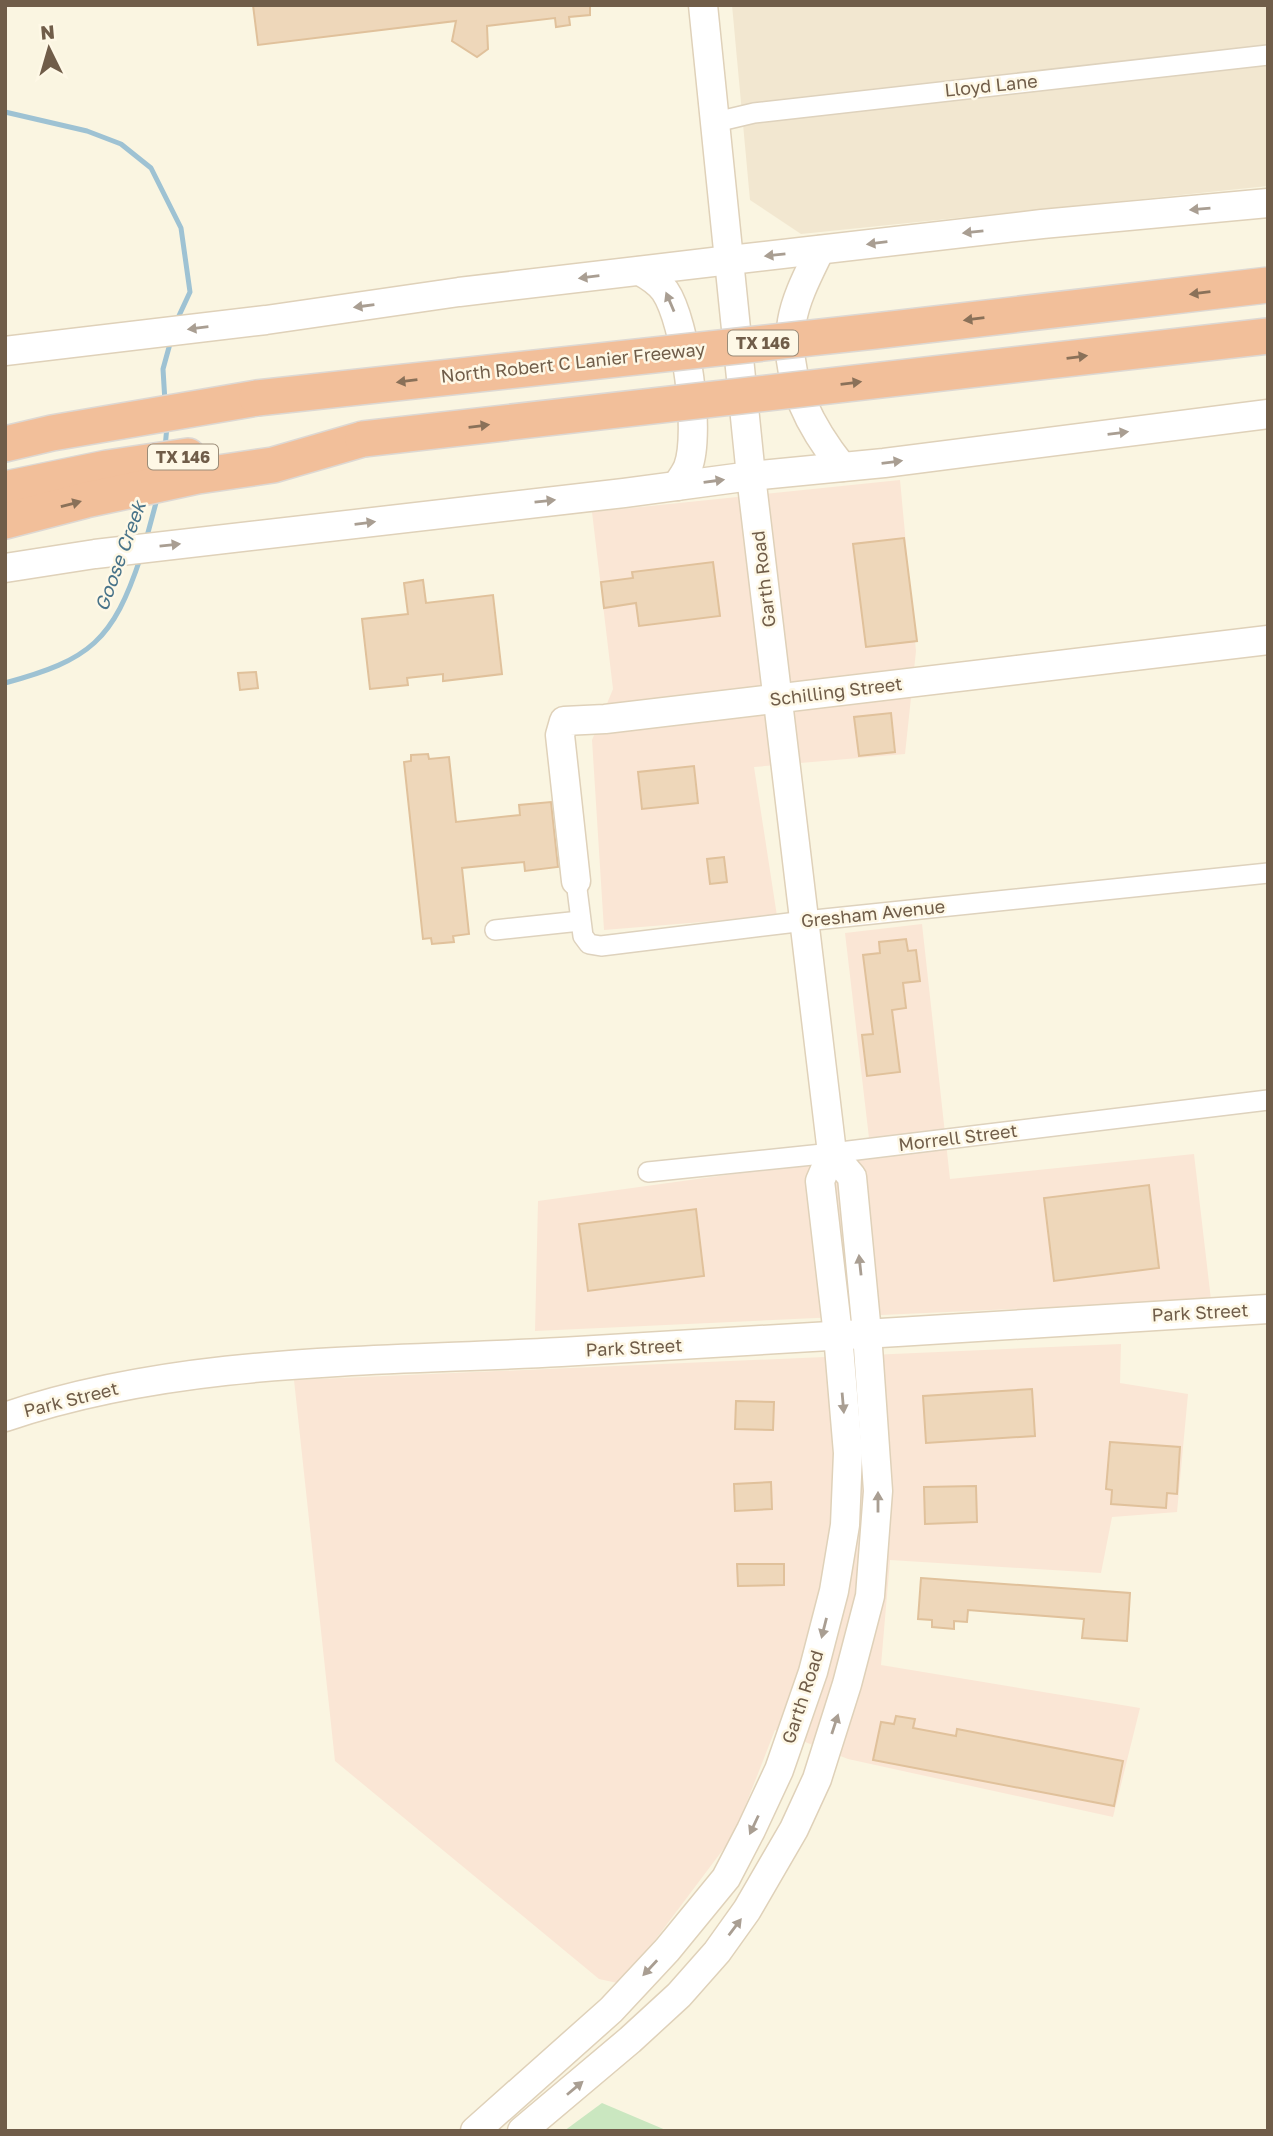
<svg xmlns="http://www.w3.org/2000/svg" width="1273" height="2136" font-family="'Golos Text',sans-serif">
<rect width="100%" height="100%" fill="#faf5e1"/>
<!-- residential -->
<polygon fill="#f2e7d0" points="732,5 1268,5 1268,186 801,234 750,200"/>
<!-- commercial -->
<g fill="#fae6d5">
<polygon points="900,480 916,651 905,754 754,767 777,916 604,930 592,740 613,689 592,512"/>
<polygon points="922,924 950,1179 1194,1154 1211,1300 535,1331 538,1201 871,1155 845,933"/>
<polygon points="1121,1344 1120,1383 1188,1394 1177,1512 1112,1517 1101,1573 890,1560 881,1665 1140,1708 1113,1817 848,1759 775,1730 734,1835 622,1984 599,1979 335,1761 294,1380"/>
</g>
<!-- green -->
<polygon fill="#cae7c0" points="602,2103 668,2131 564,2131"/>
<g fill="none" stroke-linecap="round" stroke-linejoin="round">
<!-- stream -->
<g stroke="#9ec2d3" stroke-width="5">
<polyline points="5,112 87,131 121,144 151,168 181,228 190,292 177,320"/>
<polyline points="165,402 163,369 171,340"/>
<polyline points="165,448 167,426"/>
<polyline points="146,540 157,499"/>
<path d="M5,683C90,660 113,641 141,556"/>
</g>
</g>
<!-- building -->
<g fill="#eed7ba" stroke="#e0c19b" stroke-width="2">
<polygon points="253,5 590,5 590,15 569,17 570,25 556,27 555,18 487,26 488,49 477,57 452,41 456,21 258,45"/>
<polygon points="904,538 917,641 866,647 853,544"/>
<polygon points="713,562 720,616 639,626 636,603 604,608 601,582 633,578 632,572"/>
<polygon points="423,580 426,603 493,595 502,674 443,681 443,674 407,678 408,685 370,689 362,619 408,614 404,583"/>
<polygon points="256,672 258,688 240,690 238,673"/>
<polygon points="891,713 895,752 859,756 854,717"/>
<polygon points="428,754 429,759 449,757 456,822 520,815 519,805 551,802 558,867 525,871 524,862 462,868 469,934 453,936 454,942 432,944 431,938 423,939 404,762 411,761 411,755"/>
<polygon points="694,766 698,803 642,809 638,772"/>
<polygon points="724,857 727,882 710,884 707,859"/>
<polygon points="906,939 908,951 916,950 920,981 903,983 906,1008 892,1010 900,1072 867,1076 862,1035 873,1034 863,955 880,953 879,942"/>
<polygon points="1149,1185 1159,1268 1054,1281 1044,1198"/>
<polygon points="696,1209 704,1276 588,1291 579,1224"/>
<polygon points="1032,1389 1035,1436 926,1443 923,1396"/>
<polygon points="736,1401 774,1402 773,1430 735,1429"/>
<polygon points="1110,1442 1180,1447 1177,1494 1167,1493 1166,1508 1111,1504 1112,1490 1106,1489"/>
<polygon points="771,1482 772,1509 735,1511 734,1484"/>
<polygon points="976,1486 977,1522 925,1524 924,1487"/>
<polygon points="737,1564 784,1564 784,1585 738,1586"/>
<polygon points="921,1578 1130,1593 1127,1641 1082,1638 1084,1619 968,1610 967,1622 954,1621 954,1629 932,1627 932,1620 918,1619"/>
<polygon points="896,1716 915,1719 913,1728 956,1736 957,1729 1123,1761 1114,1806 873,1760 881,1722 894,1724"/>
</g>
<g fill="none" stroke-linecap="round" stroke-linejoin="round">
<defs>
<g id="street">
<polyline points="716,122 754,113 1268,55"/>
<polyline points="576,881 583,936 589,944 601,946 805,921 1268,873"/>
<polyline points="495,930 580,921"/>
<polyline points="648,1172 832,1153 1268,1100"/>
</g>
<g id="secondary">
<path d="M820,250C809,273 796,297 792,321C782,375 810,427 842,467"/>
<path d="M640,271C649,276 659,282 665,291C686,322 701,433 688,467C685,474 680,480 677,486"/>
<polyline points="5,351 266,320 459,292 730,260 1042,224 1268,203"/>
<polyline points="5,568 95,554 624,493 751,476 884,463 1268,414"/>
<polyline points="576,881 560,735 564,721 605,719 1268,640"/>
<path d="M5,1417C181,1357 377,1362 561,1352C797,1339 1032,1323 1268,1309"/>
<polyline points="475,2131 611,2010 667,1950 726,1878 751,1830 779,1770 813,1672 834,1591 845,1525 848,1453 838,1335 820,1181 832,1153 751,476 703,5"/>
<polyline points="522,2131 630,2040 679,1995 717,1952 747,1910 794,1829 817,1779 847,1684 870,1596 878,1491 867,1333 852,1177 832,1153"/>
</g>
<g id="highway">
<polyline points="5,444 52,433 257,398"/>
<polyline points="5,489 107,468 188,456"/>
<polyline points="5,521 86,500 198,476 273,465 363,439"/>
</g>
</defs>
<!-- street casing -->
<use href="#street" stroke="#ded2bd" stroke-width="22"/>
<!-- secondary casing -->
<use href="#secondary" stroke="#dfd1b9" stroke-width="31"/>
<!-- highway casing -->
<use href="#highway" stroke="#ddd8d3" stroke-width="38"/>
<!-- street -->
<use href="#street" stroke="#fff" stroke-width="19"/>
<!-- secondary -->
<use href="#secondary" stroke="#fff" stroke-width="28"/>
<!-- highway -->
<use href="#highway" stroke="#f2bf9a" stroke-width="35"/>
<defs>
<g id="highway-bridge">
<polyline points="257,398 875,331 1268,285"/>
<polyline points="363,439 1268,336"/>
</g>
</defs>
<!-- highway-bridge casing -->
<use href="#highway-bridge" stroke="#ddd8d3" stroke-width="38" stroke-linecap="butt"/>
<!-- highway-bridge -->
<use href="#highway-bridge" stroke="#f2bf9a" stroke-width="35"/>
</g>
<!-- one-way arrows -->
<defs><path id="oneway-solid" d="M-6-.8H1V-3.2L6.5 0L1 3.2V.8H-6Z" transform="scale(1.75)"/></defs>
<g fill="#a99e92">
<use href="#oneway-solid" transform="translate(1200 209) rotate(175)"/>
<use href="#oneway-solid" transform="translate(973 232) rotate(174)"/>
<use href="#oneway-solid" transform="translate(877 243) rotate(173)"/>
<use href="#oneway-solid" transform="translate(775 255) rotate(174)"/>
<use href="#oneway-solid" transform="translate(589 277) rotate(173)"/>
<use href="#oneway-solid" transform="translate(670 302) rotate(-113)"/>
<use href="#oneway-solid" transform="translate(364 306) rotate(172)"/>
<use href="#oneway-solid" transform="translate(198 328) rotate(173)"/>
<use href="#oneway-solid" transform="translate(1118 433) rotate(-7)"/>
<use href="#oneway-solid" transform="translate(892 462) rotate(-7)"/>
<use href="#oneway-solid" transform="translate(714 481) rotate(-8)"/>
<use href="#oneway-solid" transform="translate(545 501) rotate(-6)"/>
<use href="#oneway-solid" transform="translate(365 523) rotate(-7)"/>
<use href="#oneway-solid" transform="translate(170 545) rotate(-6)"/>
<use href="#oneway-solid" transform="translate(860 1265) rotate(-96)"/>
<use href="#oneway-solid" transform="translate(843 1403) rotate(85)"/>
<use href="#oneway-solid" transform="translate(878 1502) rotate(-90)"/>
<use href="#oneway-solid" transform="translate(824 1628) rotate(104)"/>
<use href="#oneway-solid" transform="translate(835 1724) rotate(-72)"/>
<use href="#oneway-solid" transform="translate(754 1825) rotate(115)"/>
<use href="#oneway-solid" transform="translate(735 1927) rotate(-53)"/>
<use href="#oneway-solid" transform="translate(650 1968) rotate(133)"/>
<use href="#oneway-solid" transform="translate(575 2088) rotate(-40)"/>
</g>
<g fill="#8a7159">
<use href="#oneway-solid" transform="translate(1200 293) rotate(173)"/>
<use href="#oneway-solid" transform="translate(974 319) rotate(173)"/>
<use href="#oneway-solid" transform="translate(1077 357) rotate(-7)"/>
<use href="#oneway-solid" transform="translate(407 381) rotate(173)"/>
<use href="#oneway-solid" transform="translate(851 383) rotate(-7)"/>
<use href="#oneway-solid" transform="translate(479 426) rotate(-7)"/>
<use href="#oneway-solid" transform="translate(71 504) rotate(-15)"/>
</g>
<g text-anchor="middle" stroke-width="5" stroke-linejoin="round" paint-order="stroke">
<!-- shield labels -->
<g fill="#fef8e6" stroke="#9b8c78" stroke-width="2">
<rect x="728" y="330.5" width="70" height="25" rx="5"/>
<rect x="148" y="444.5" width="70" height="25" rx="5"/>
</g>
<g font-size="16" font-weight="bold" fill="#705d49">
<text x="763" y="349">TX 146</text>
<text x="183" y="463">TX 146</text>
</g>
<!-- street labels -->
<g font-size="18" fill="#705d49" stroke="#fef8e6">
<text transform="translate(991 86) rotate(-6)" y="6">Lloyd Lane</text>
<text transform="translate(573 363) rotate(-6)" y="6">North Robert C Lanier Freeway</text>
<text transform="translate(764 579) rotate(-97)" y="6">Garth Road</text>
<text transform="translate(836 692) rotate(-7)" y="6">Schilling Street</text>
<text transform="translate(873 914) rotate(-6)" y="6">Gresham Avenue</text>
<text transform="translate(958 1138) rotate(-7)" y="6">Morrell Street</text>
<text transform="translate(1200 1313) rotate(-3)" y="6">Park Street</text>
<text transform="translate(634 1348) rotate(-3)" y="6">Park Street</text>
<text transform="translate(71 1400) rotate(-14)" y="6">Park Street</text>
<text transform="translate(803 1697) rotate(-72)" y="6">Garth Road</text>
</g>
<!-- water labels -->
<g font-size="19" font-style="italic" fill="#487389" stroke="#fef8e6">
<text transform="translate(120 556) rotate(-70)" y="7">Goose Creek</text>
</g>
</g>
<!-- border -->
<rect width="1273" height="2136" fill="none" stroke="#705d49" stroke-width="14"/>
<!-- north arrow -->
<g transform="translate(49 49) rotate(355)" stroke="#fef8e6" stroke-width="5" paint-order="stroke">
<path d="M0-5L12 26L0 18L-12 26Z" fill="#705d49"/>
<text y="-10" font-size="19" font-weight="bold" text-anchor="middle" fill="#705d49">N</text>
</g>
</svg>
